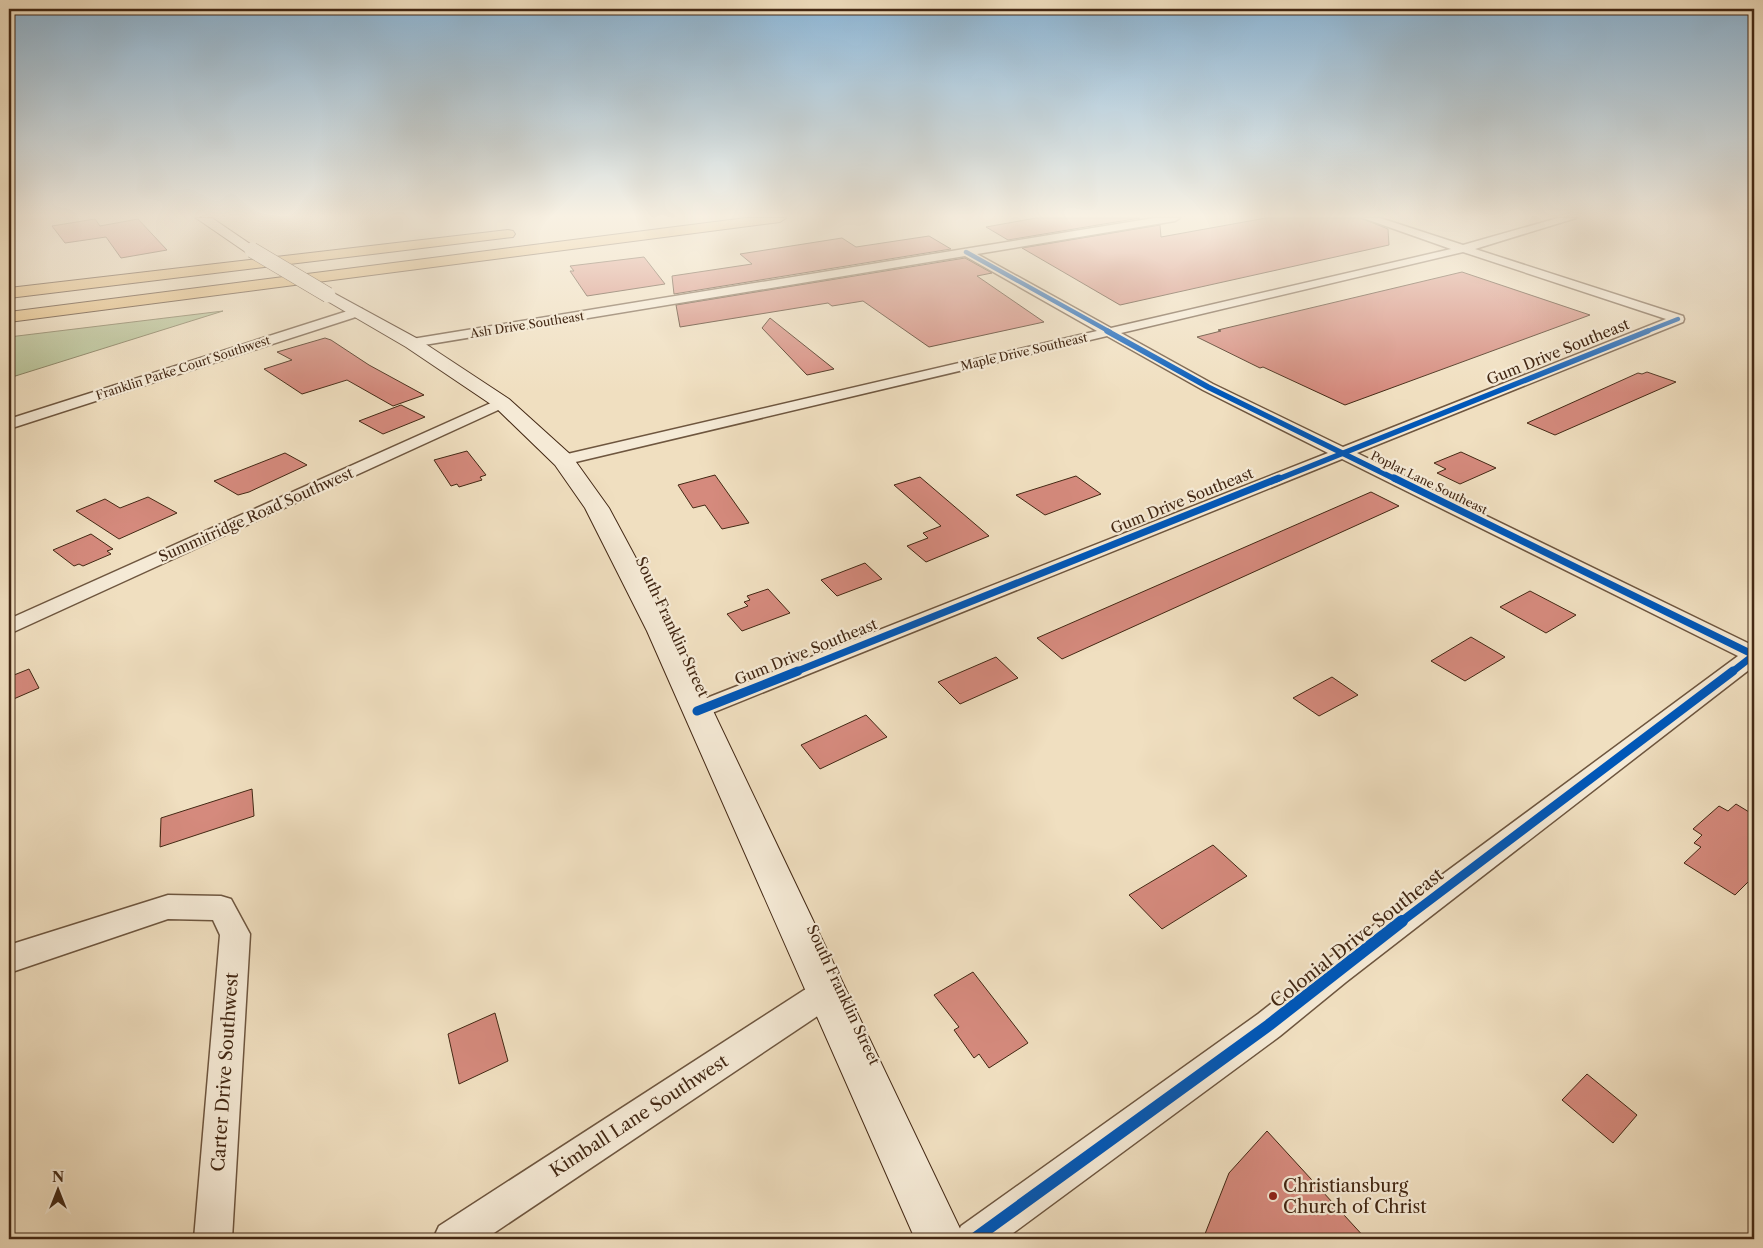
<svg xmlns="http://www.w3.org/2000/svg" width="1763" height="1248" font-family="'Libre Caslon Text',serif">
<rect width="100%" height="100%" fill="#f0dfc0"/>
<filter id="stains"><feTurbulence type="fractalNoise" baseFrequency=".004" numOctaves="4"/><feColorMatrix values="0 0 0 0 .2 0 0 0 0 .09 0 0 0 0 .02 0 0 0 .5 -.17"/></filter>
<radialGradient id="worn" r=".72"><stop offset=".6" stop-color="#630" stop-opacity="0"/><stop offset="1" stop-color="#630" stop-opacity=".3"/></radialGradient>
<!-- green -->
<polygon fill="#b5c396" stroke="#7c7655" points="223,311 9,378 9,337"/>
<!-- building -->
<g fill="#d58a7d" stroke="#432814">
<polygon points="1036,218 1140,218 1008,240 986,227"/>
<polygon points="1266,218 1361,218 1388,229 1389,245 1120,305 1022,248 1160,225 1161,237"/>
<polygon points="95,219 100,226 138,219 167,250 121,258 106,237 65,243 52,226"/>
<polygon points="929,236 951,249 674,294 672,276 752,264 740,254 842,238 856,247"/>
<polygon points="644,257 665,284 587,296 570,271 574,271 570,266"/>
<polygon points="965,258 992,273 977,276 1044,322 929,347 863,301 832,306 828,303 680,327 676,305"/>
<polygon points="1462,272 1590,315 1345,405 1263,367 1260,368 1197,337 1221,331 1218,330"/>
<polygon points="770,318 834,369 807,375 762,328"/>
<polygon points="325,338 331,340 369,365 424,395 393,406 347,380 302,394 264,369 292,360 277,352"/>
<polygon points="1647,372 1676,382 1555,435 1527,423 1638,373 1642,374"/>
<polygon points="401,405 425,417 383,434 359,421"/>
<polygon points="467,451 486,475 480,477 482,480 459,487 457,484 451,486 434,460"/>
<polygon points="1461,452 1496,468 1460,484 1437,473 1446,469 1434,463"/>
<polygon points="285,453 307,465 249,492 238,495 214,481"/>
<polygon points="715,475 749,523 722,529 705,505 693,508 678,485"/>
<polygon points="1076,476 1101,494 1045,515 1016,495"/>
<polygon points="920,477 989,536 926,562 907,546 928,538 923,533 941,526 894,485"/>
<polygon points="1371,492 1399,506 1062,659 1037,638"/>
<polygon points="148,497 177,513 119,539 76,511 105,499 120,508"/>
<polygon points="91,534 113,549 107,551 111,554 83,566 79,564 74,566 53,550"/>
<polygon points="865,563 882,579 837,596 821,580"/>
<polygon points="768,589 790,613 742,631 727,614 748,606 744,602 750,600 747,596"/>
<polygon points="1530,591 1576,615 1546,633 1500,607"/>
<polygon points="1471,637 1505,657 1465,681 1431,661"/>
<polygon points="996,657 1018,678 960,704 938,682"/>
<polygon points="29,669 39,688 9,701 9,677"/>
<polygon points="1332,677 1358,695 1319,716 1293,698"/>
<polygon points="866,715 887,737 820,769 801,745"/>
<polygon points="252,789 254,816 160,847 161,818"/>
<polygon points="1736,804 1754,815 1754,876 1735,895 1684,863 1701,847 1694,843 1702,835 1693,829 1719,806 1728,811"/>
<polygon points="1213,845 1247,876 1162,929 1129,895"/>
<polygon points="973,972 1028,1043 989,1068 979,1054 974,1058 954,1030 959,1027 934,995"/>
<polygon points="495,1013 508,1061 459,1084 448,1034"/>
<polygon points="1587,1074 1637,1115 1613,1143 1562,1100"/>
<polygon points="1267,1131 1366,1239 1203,1239 1229,1173"/>
</g>
<g fill="none" stroke-linecap="round" stroke-linejoin="round">
<defs>
<g id="street">
<path d="M1154,218H1180L1175,221L977,254L1111,328L1451,249L1363,218H1380L1463,245L1558,218H1576L1475,249L1683,316L1684,319L1683,322L1357,453L1754,646V666L1346,982L1280,1036L1005,1239H955L961,1226L1258,1014L1324,962L1738,656L1342,459L697,719L689,717L685,711L689,705L1328,453L1203,390L1107,336L563,465L557,464L555,460L557,456L563,455L1097,331L965,256L412,347L405,343L412,339ZM1463,252L1666,319L1343,447L1213,384L1121,333Z"/>
<polygon points="357,308 362,309 363,312 362,315 9,429 9,419"/>
<polygon points="502,398 507,400 510,403 507,406 9,634 9,619"/>
<polygon points="168,895 221,896 231,899 250,934 232,1239 194,1239 220,935 213,920 168,919 9,973 9,945"/>
<polygon points="826,978 837,983 842,993 837,1003 485,1239 433,1239 439,1226 815,983"/>
</g>
<g id="secondary">
<polygon points="196,218 212,218 259,250 257,253 247,253"/>
<polygon points="328,290 418,339 509,399 571,455 609,508 675,631 965,1239 915,1239 647,631 585,508 555,465 495,407 406,347 322,298 320,295 322,292"/>
</g>
<g id="highway">
<polygon points="746,218 786,218 780,222 9,322 9,312"/>
<polygon points="508,230 513,231 515,234 513,237 9,298 9,288"/>
</g>
</defs>
<!-- street casing -->
<use href="#street" stroke="#6e563f" stroke-width="3"/>
<!-- secondary casing -->
<use href="#secondary" stroke="#432814" stroke-width="2"/>
<!-- highway casing -->
<use href="#highway" stroke="#432814" stroke-width="2"/>
<!-- street -->
<use href="#street" fill="#f5ead6" fill-rule="evenodd"/>
<!-- secondary -->
<use href="#secondary" fill="#f5ead6" fill-rule="evenodd"/>
<!-- highway -->
<use href="#highway" fill="#e8c080" fill-rule="evenodd"/>
<defs>
<polyline id="secondary-bridge" points="252,250 328,295"/>
</defs>
<!-- secondary-bridge casing -->
<use href="#secondary-bridge" stroke="#432814" stroke-width="16" stroke-linecap="butt"/>
<!-- secondary-bridge -->
<use href="#secondary-bridge" stroke="#f5ead6" stroke-width="15"/>
<defs>
<g id="cycleway-far4">
<polyline points="966,252 1110,332"/>
<polyline points="1645,332 1678,319"/>
</g>
<g id="cycleway-far3">
<polyline points="1107,331 1208,387 1397,480"/>
<polyline points="1276,480 1648,331"/>
</g>
<g id="cycleway-far2">
<polyline points="1394,478 1754,655 1732,672"/>
<polyline points="795,672 1279,478"/>
</g>
<g id="cycleway-far1">
<polyline points="697,711 798,671"/>
<polyline points="1401,922 1733,671"/>
</g>
<polyline id="cycleway" points="974,1239 1269,1025 1402,921"/>
</defs>
<!-- cycleway-far4 casing -->
<use href="#cycleway-far4" stroke="#f5ead6" stroke-width="6"/>
<!-- cycleway-far3 casing -->
<use href="#cycleway-far3" stroke="#f5ead6" stroke-width="8"/>
<!-- cycleway-far2 casing -->
<use href="#cycleway-far2" stroke="#f5ead6" stroke-width="10"/>
<!-- cycleway-far1 casing -->
<use href="#cycleway-far1" stroke="#f5ead6" stroke-width="12"/>
<!-- cycleway casing -->
<use href="#cycleway" stroke="#f5ead6" stroke-width="15"/>
<!-- cycleway-far4 -->
<use href="#cycleway-far4" stroke="#0057b8" stroke-width="4.5"/>
<!-- cycleway-far3 -->
<use href="#cycleway-far3" stroke="#0057b8" stroke-width="5.5"/>
<!-- cycleway-far2 -->
<use href="#cycleway-far2" stroke="#0057b8" stroke-width="7"/>
<!-- cycleway-far1 -->
<use href="#cycleway-far1" stroke="#0057b8" stroke-width="9"/>
<!-- cycleway -->
<use href="#cycleway" stroke="#0057b8" stroke-width="12"/>
</g>
<!-- sky -->
<linearGradient id="sky" x2="0" y2="1"><stop stop-color="#8bb6d7"/><stop offset="0.55" stop-color="#f8f1e3"/><stop offset="1" stop-color="#f8f1e3" stop-opacity="0"/></linearGradient>
<rect width="1763" height="393" fill="url(#sky)"/>
<!-- markers -->
<circle fill="#8f2418" stroke="#f5ead6" stroke-width="2" cx="1273" cy="1196" r="5"/>
<g text-anchor="middle" stroke-width="4.5" stroke-linejoin="round" paint-order="stroke">
<!-- far-street labels -->
<g font-size="12" fill="#432814" stroke="#f5ead6">
<text transform="translate(527 325) rotate(-9)" y="4">Ash Drive Southeast</text>
<text transform="translate(1024 352) rotate(-13)" y="4">Maple Drive Southeast</text>
<text transform="translate(183 368) rotate(-18)" y="4">Franklin Parke Court Southwest</text>
<text transform="translate(1429 483) rotate(26)" y="4">Poplar Lane Southeast</text>
</g>
<!-- street labels -->
<g font-size="15" fill="#432814" stroke="#f5ead6">
<text transform="translate(1558 352) rotate(-22)" y="5">Gum Drive Southeast</text>
<text transform="translate(1182 501) rotate(-22)" y="5">Gum Drive Southeast</text>
<text transform="translate(256 515) rotate(-24)" y="5">Summitridge Road Southwest</text>
<text transform="translate(672 627) rotate(65)" y="5">South Franklin Street</text>
<text transform="translate(806 652) rotate(-22)" y="5">Gum Drive Southeast</text>
<text transform="translate(843 995) rotate(65)" y="5">South Franklin Street</text>
</g>
<!-- near-street labels -->
<g font-size="18" fill="#432814" stroke="#f5ead6">
<text transform="translate(1357 938) rotate(-38)" y="6">Colonial Drive Southeast</text>
<text transform="translate(225 1072) rotate(-86)" y="6">Carter Drive Southwest</text>
<text transform="translate(639 1116) rotate(-33)" y="6">Kimball Lane Southwest</text>
</g>
<!-- near-poi labels -->
<g font-size="18" fill="#432814" stroke="#f5ead6" text-anchor="start">
<text x="1283" y="1192">Christiansburg<tspan x="1283" dy="21">Church of Christ</tspan></text>
</g>
</g>
<!-- margin -->
<rect width="1763" height="1248" fill="none" stroke="#f0dfc0" stroke-width="30"/>
<rect x="10" y="10" width="1743" height="1228" fill="none" stroke="#432814" stroke-width="2.5"/>
<rect x="15" y="15" width="1733" height="1218" fill="none" stroke="#432814"/>
<!-- north arrow -->
<g transform="translate(58 1190)" stroke="#f5ead6" stroke-width="4" paint-order="stroke">
<path d="M0-4L9 19L0 12L-9 19Z" fill="#432814"/>
<text y="-8" font-size="14" font-weight="bold" text-anchor="middle" fill="#432814">N</text>
</g>
<rect width="100%" height="100%" filter="url(#stains)"/>
<rect width="100%" height="100%" fill="url(#worn)"/>
</svg>
